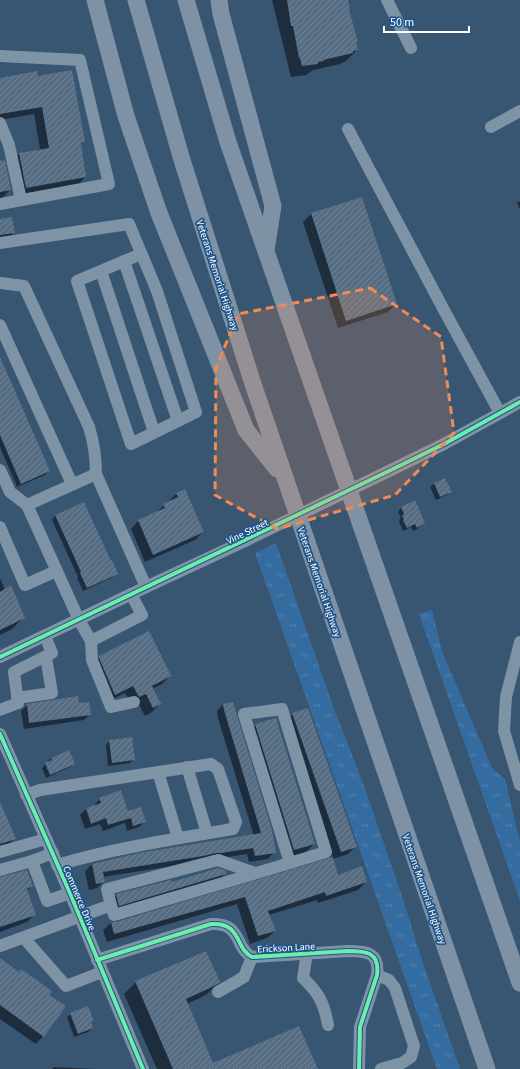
<svg xmlns="http://www.w3.org/2000/svg" width="520" height="1069" font-family="'Source Sans 3',sans-serif">
<defs>
<pattern id="grass-tufts" width="24" height="20" patternUnits="userSpaceOnUse"><rect width="24" height="20" fill="#356ca0"/><path d="M3 7l-1-3M5 7V3M7 7l1-3M15 17l-1-3M17 17v-4M19 17l1-3" fill="none" stroke="#5382ae"/></pattern>
<pattern id="building-hatch" width="6" height="6" patternUnits="userSpaceOnUse"><rect width="6" height="6" fill="#566d84"/><path d="M-1 1l2-2M0 6l6-6M5 7l2-2" fill="none" stroke="#6f8396"/></pattern>
</defs>
<rect width="100%" height="100%" fill="#385572"/>
<!-- grass -->
<g fill="url(#grass-tufts)">
<polygon points="276,543 333,706 363,783 403,899 423,963 460,1069 437,1069 255,553"/>
<polygon points="432,610 442,651 492,768 505,779 520,842 520,901 419,614"/>
</g>
<!-- shadow -->
<g fill="#0007">
<polygon points="272,0 347,0 348,11 357,50 346,61 340,64 313,70 306,75 291,77"/>
<polygon points="37,77 84,141 80,145 85,177 78,185 18,195 11,161 19,154 40,149 34,114 0,120 0,79"/>
<polygon points="0,162 10,190 2,198 0,198"/>
<polygon points="361,198 396,304 388,312 338,328 303,222 311,214"/>
<polygon points="520,201 520,209 517,203"/>
<polygon points="0,220 14,233 10,237 0,238"/>
<polygon points="0,359 48,471 45,475 17,487 0,447"/>
<polygon points="445,479 451,492 447,495 436,500 430,487 434,484"/>
<polygon points="185,490 203,532 195,540 145,562 131,529 138,521 156,513 176,494"/>
<polygon points="415,502 424,523 420,527 413,531 411,527 403,531 400,524 399,520 401,518 398,512 401,508"/>
<polygon points="83,504 110,562 117,573 113,577 83,591 77,578 78,577 52,520 55,516"/>
<polygon points="0,578 5,590 23,618 12,629 0,635"/>
<polygon points="100,657 170,676 162,684 152,689 160,704 152,712 145,716 137,701 131,704 125,693 107,702 92,665"/>
<polygon points="223,704 274,852 268,859 249,862 247,854 103,877 104,881 97,888 89,890 85,871 92,864 254,836 218,718 217,711"/>
<polygon points="27,705 90,714 84,720 24,729 21,711"/>
<polygon points="293,714 356,846 348,854 333,859 338,876 366,882 358,890 318,903 317,900 269,915 275,931 267,938 250,944 237,904 107,942 103,930 111,923 116,923 333,858 285,722"/>
<polygon points="256,725 314,844 306,852 286,858 248,733"/>
<polygon points="109,741 134,759 130,763 108,766 106,745"/>
<polygon points="68,751 74,763 70,767 46,778 42,768 51,758"/>
<polygon points="100,799 128,812 145,821 139,827 127,831 125,823 103,831 100,824 85,829 80,815 86,809 95,806 94,805"/>
<polygon points="0,805 14,839 5,848 0,850"/>
<polygon points="225,874 219,880 113,911 111,901 117,895 171,884"/>
<polygon points="0,878 32,886 27,891 35,914 27,922 0,932"/>
<polygon points="0,964 48,995 43,1036 36,1044 0,1019"/>
<polygon points="136,982 219,982 207,994 200,998 187,1004 213,1065 317,1069 157,1069 124,994"/>
<polygon points="71,1014 93,1021 90,1023 92,1028 88,1032 74,1037 67,1017"/>
<polygon points="54,1067 96,1069 52,1069"/>
</g>
<!-- building -->
<g fill="url(#building-hatch)">
<polygon points="287,0 348,0 350,10 349,10 358,42 356,42 358,50 353,51 353,53 323,60 324,61 318,62 318,64 302,66 300,58 299,58 293,26 291,26"/>
<polygon points="72,70 85,142 81,143 86,177 26,188 19,153 49,148 42,107 0,114 0,78 37,71 38,76"/>
<polygon points="5,160 11,190 0,192 0,161"/>
<polygon points="362,197 397,304 346,321 311,213"/>
<polygon points="12,217 15,233 0,235 0,219"/>
<polygon points="0,357 50,471 21,484 0,435"/>
<polygon points="445,478 452,492 440,497 434,483"/>
<polygon points="185,489 204,532 153,555 138,520 165,508 163,504 178,497 176,493"/>
<polygon points="415,500 425,523 417,528 415,524 407,528 403,520 404,519 402,516 404,514 401,507"/>
<polygon points="84,502 111,561 112,560 118,574 87,588 80,573 81,572 55,515"/>
<polygon points="11,585 25,618 0,630 0,592"/>
<polygon points="149,631 171,676 152,686 161,704 153,708 146,694 139,697 133,686 115,695 99,658 99,656"/>
<polygon points="78,696 79,703 89,702 91,715 29,723 27,704"/>
<polygon points="233,702 272,830 276,853 255,856 253,848 221,853 216,853 203,856 103,872 105,882 96,884 92,864 139,853 261,833 224,710 223,704"/>
<polygon points="308,708 357,847 341,852 292,713"/>
<polygon points="276,718 315,844 294,850 255,724"/>
<polygon points="132,737 135,760 112,763 109,740"/>
<polygon points="69,750 75,764 50,775 45,763 52,760 51,758"/>
<polygon points="121,790 128,811 141,807 146,822 133,826 131,818 108,825 106,818 91,824 86,808 101,803 99,798"/>
<polygon points="0,802 16,839 0,844"/>
<polygon points="333,857 338,875 362,866 367,882 326,896 325,892 268,911 276,931 258,936 245,897 114,934 111,922 116,922"/>
<polygon points="218,868 225,870 226,874 119,906 116,894 171,880 172,882"/>
<polygon points="27,870 33,886 27,889 36,915 0,927 0,877"/>
<polygon points="206,951 220,982 212,987 186,999 213,1063 299,1026 318,1069 173,1069 135,981"/>
<polygon points="0,958 19,972 21,969 52,991 49,995 66,1006 44,1037 0,1005"/>
<polygon points="88,1006 94,1021 91,1022 93,1028 78,1034 70,1013"/>
</g>
<g fill="none" stroke-linecap="round" stroke-linejoin="round">
<!-- minor -->
<g stroke="#7f93a7" stroke-width="12">
<polyline points="387,0 411,48"/>
<polyline points="0,56 80,60 109,184 0,204"/>
<polyline points="0,123 9,145 21,200"/>
<polyline points="491,127 520,111"/>
<polyline points="348,129 445,312 500,413"/>
<polyline points="0,243 129,224 157,291 196,412 131,444 77,281 141,254"/>
<polyline points="124,261 178,421"/>
<polyline points="101,271 154,432"/>
<path d="M0,283L24,286L89,427C94,443 96,457 96,474L146,587"/>
<polyline points="0,325 72,484"/>
<polyline points="0,470 10,492 27,505"/>
<polyline points="391,470 444,444 520,402"/>
<polyline points="96,474 27,505 79,620 91,641 142,615 131,594"/>
<polyline points="0,527 25,585 56,571"/>
<polyline points="91,641 92,660 111,707 134,702"/>
<polyline points="520,642 506,697 504,731 520,785"/>
<polyline points="0,657 146,587 245,541"/>
<polyline points="17,698 52,693 46,657"/>
<polyline points="0,710 18,703 14,672 52,653 45,636"/>
<polyline points="0,734 70,893 143,1069"/>
<polyline points="187,767 207,833"/>
<polyline points="158,772 178,838"/>
<path d="M26,795L40,790L211,764L218,769L236,822L233,829C174,839 115,848 57,865"/>
<polyline points="0,852 46,839"/>
<polyline points="53,853 32,861 47,901 70,893"/>
<polyline points="0,870 32,861"/>
<polyline points="111,905 107,889 218,860 255,873"/>
<polyline points="24,938 66,986 102,972"/>
<path d="M0,946L111,905L114,915C185,894 255,874 326,852L282,709L244,714L290,863"/>
<path d="M307,953L303,978C319,993 324,1003 328,1025"/>
<path d="M97,960L211,924C242,922 235,949 252,957L348,951C366,951 380,952 377,975L360,1027L359,1069"/>
<polyline points="377,975 389,980 395,988 414,1046 411,1057 402,1063 381,1069"/>
<polyline points="218,992 244,977 252,957"/>
</g>
<!-- highway -->
<g stroke="#7f92a5" stroke-width="17">
<polyline points="95,0 126,116 159,213 246,430 277,469"/>
<polyline points="136,0 182,160 253,384 487,1069"/>
<polyline points="186,0 228,142 520,983"/>
<polyline points="219,0 221,14 273,206 266,250"/>
</g>
<!-- minor-bridge -->
<polyline stroke="#7f93a7" stroke-width="12" points="245,541 391,470"/>
<defs>
<g id="cycleway">
<polyline points="0,657 391,470 444,444 520,402"/>
<polyline points="0,734 70,893 143,1069"/>
<path d="M97,960L211,924C242,922 235,949 252,957L348,951C366,951 380,952 377,975L360,1027L359,1069"/>
</g>
</defs>
<!-- cycleway casing -->
<use href="#cycleway" stroke="#20558a" stroke-width="6"/>
<!-- cycleway -->
<use href="#cycleway" stroke="#6deda7" stroke-width="4"/>
</g>
<!-- marked area -->
<path fill="#ef8b55" fill-opacity="0.2" stroke="#ef8b55" stroke-width="3" stroke-dasharray="8 5" stroke-linejoin="round" d="M370,288L441,337L454,433L395,495L277,529L215,495L216,368L238,314Z"/>
<g text-anchor="middle" stroke-width="3.5" stroke-linejoin="round" paint-order="stroke">
<!-- street labels -->
<g font-size="10" fill="#fff" stroke="#20558a">
<text transform="translate(218 275) rotate(72)" y="4">Veterans Memorial Highway</text>
<text transform="translate(247 531) rotate(-26)" y="4">Vine Street</text>
<text transform="translate(320 582) rotate(71)" y="4">Veterans Memorial Highway</text>
<text transform="translate(425 889) rotate(71)" y="4">Veterans Memorial Highway</text>
<text transform="translate(80 898) rotate(67)" y="4">Commerce Drive</text>
<text transform="translate(286 947) rotate(-3)" y="4">Erickson Lane</text>
</g>
</g>
<!-- scale -->
<path d="M384 26v6h85v-6" fill="none" stroke="#ffffff" stroke-width="2"/>
<text x="390" y="26" font-size="12" fill="#ffffff" stroke="#20558a" stroke-width="3" paint-order="stroke">50 m</text>
</svg>
